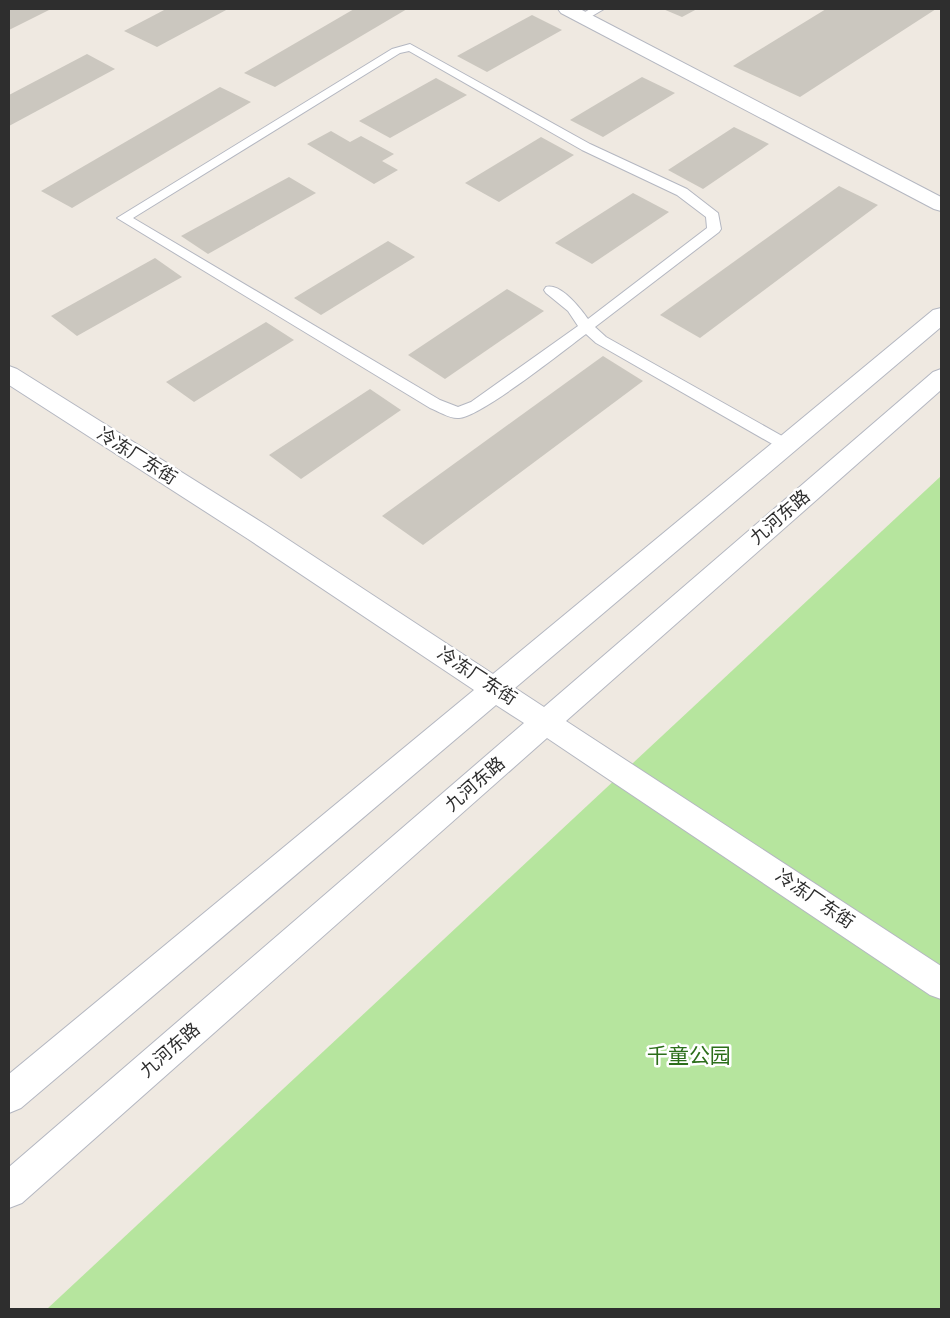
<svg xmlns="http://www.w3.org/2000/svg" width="950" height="1318" font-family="'Fira Sans','Noto Sans SC',sans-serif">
<rect width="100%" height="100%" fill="#efe9e1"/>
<!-- green -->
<polygon fill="#b6e59e" points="941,476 941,1309 47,1309"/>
<!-- building -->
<g fill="#cbc7bf">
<polygon points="9,9 51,9 9,30"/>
<polygon points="166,9 228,9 157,47 124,31"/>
<polygon points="354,9 407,9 275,87 244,73"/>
<polygon points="663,9 697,9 682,17"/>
<polygon points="826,9 936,9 800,97 733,66"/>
<polygon points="532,15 562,30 487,72 457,56"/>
<polygon points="87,54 115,69 9,126 9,95"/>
<polygon points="642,77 675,93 603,137 570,120"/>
<polygon points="436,78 467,95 390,138 359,121"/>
<polygon points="220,87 251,102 72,208 41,191"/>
<polygon points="734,127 769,144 703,189 668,170"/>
<polygon points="331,131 350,142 361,136 394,154 382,161 398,170 374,184 307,144"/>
<polygon points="541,137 574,155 499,202 465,183"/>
<polygon points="289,177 316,193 208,254 181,236"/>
<polygon points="839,186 878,205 700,338 660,315"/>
<polygon points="633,193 669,212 592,264 555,243"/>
<polygon points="388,241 415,257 321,315 294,298"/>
<polygon points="155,258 182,277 77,336 51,316"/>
<polygon points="507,289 544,311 445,379 408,355"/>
<polygon points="266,322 294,340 194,402 166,382"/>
<polygon points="603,356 643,381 423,545 382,516"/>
<polygon points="370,389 401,410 301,479 269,455"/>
</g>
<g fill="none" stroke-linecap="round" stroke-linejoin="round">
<defs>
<g id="lane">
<polygon points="590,9 604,9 587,19 579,19 577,17"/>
<path d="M410,44L590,144L687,189L718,213L721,229L719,232L595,327L606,337L791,441L794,445L791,449L786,450L781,449L596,343L586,334C563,351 482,416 459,418C450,419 438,411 430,408L117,218L392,49ZM409,51L582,150L677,195L706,217L707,228L588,319C580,308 561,283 546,287L544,290L546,293L568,311L578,326L471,402L458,407L440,400L133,218L400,53Z"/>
</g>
<g id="secondary">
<polygon points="558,9 580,9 941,197 941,211 934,209 561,13"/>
<polygon points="941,308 941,327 515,688 544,707 933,372 941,369 941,390 566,721 941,966 941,999 930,995 547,738 22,1203 9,1208 9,1167 524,723 496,705 21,1108 9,1113 9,1074 474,690 248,539 9,385 9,366 17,369 266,525 493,674 933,310"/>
</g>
</defs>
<!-- lane casing -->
<use href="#lane" stroke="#b4b7c1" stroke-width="2"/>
<!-- secondary casing -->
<use href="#secondary" stroke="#b4b7c1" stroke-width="2"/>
<!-- lane -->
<use href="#lane" fill="#fff" fill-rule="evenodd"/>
<!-- secondary -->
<use href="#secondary" fill="#fff" fill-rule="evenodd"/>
</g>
<g text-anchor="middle" stroke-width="5" stroke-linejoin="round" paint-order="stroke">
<!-- street labels -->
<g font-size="18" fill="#2e2e2e" stroke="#fff">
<text transform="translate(137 456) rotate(32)" y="6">冷冻厂东街</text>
<text transform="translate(780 517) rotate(-41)" y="6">九河东路</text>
<text transform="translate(477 676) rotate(33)" y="6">冷冻厂东街</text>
<text transform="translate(475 784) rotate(-41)" y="6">九河东路</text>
<text transform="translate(815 899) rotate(34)" y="6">冷冻厂东街</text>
<text transform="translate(170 1050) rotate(-41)" y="6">九河东路</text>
</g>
<!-- near-park labels -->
<g font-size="21" fill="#2c6e1b" stroke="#fff">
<text x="689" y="1063">千童公园</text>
</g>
</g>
<!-- border -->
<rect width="950" height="1318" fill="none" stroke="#2e2e2e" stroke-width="20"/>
</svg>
